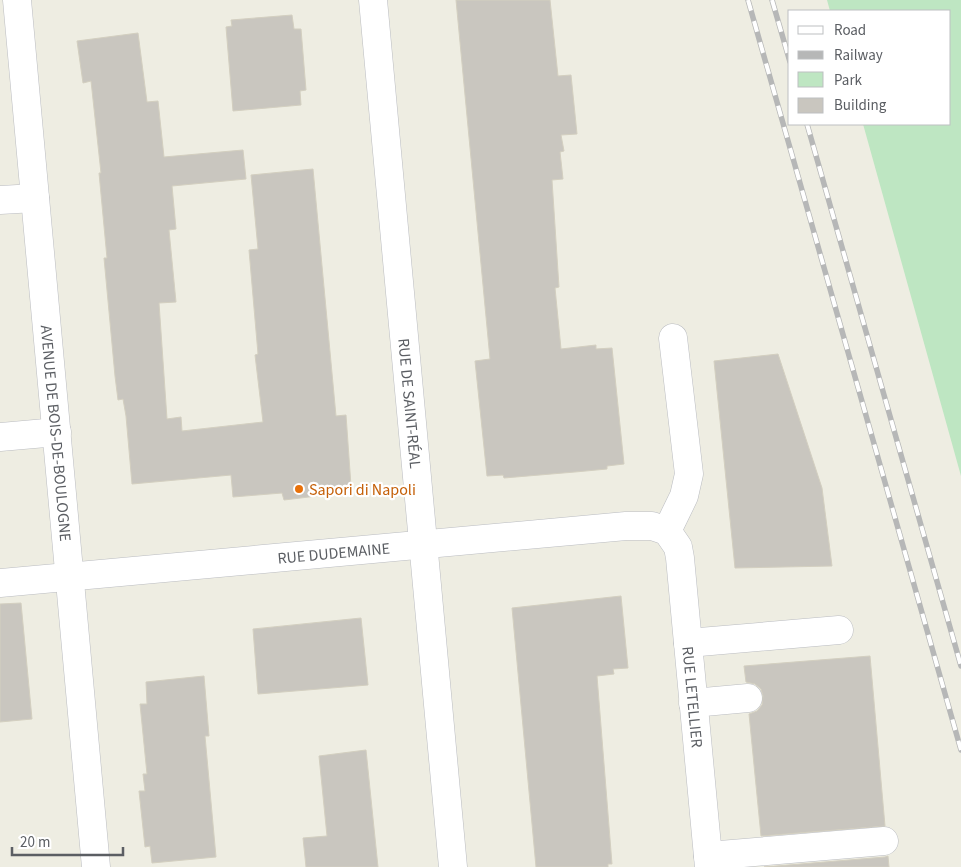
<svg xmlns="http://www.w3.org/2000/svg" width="961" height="867" viewBox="0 0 961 867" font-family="'Source Sans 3',sans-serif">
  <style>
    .green { fill: #bee6c2 }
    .building { fill: #c9c6bf; stroke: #d3cfc0 }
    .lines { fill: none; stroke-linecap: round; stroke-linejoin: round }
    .minor-casing { stroke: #babcc1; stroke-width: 29 }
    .minor { stroke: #fff; stroke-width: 28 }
    .rail-casing { stroke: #b6b7b7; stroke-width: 5.5 }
    .rail { stroke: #fff; stroke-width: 4; stroke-dasharray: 11; stroke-linecap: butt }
    .food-dot { fill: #e8710a; stroke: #fff; stroke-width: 2 }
    .labels { text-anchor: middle; stroke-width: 4.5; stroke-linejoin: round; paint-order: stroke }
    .street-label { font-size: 16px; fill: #5b5e63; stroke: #fff }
    .food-label { font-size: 16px; fill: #c56008; stroke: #fff; text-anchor: start }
  </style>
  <rect width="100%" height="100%" fill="#eeede2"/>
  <polygon class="green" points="827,0 961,0 961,476 863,124 950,124 950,11 830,11"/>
  <g class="building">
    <polygon points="456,0 550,0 558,76 571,75 577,134 561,135 564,151 560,152 563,179 552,180 559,287 555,288 561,349 596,345 596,349 612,348 624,464 607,466 607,469 575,472 504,478 503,475 487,476 475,361 490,359"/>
    <polygon points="292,15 294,29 301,29 306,90 300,91 301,105 233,111 226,27 232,26 231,20"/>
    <polygon points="138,33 147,102 158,101 164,157 243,150 246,179 172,186 176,229 169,230 176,302 159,303 167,419 181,417 182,431 263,422 255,355 258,354 249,250 258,249 251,175 313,169 336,416 346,415 351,486 317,489 317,496 284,500 282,493 233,497 231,475 132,484 126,416 123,399 118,400 115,376 104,258 107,258 99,173 101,173 91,81 83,83 77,41"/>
    <polygon points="778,354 822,488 832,566 735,568 714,361"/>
    <polygon points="621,596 628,668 613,669 614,674 597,676 612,864 608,864 608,867 536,867 512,608"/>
    <polygon points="21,603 32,719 0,722 0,604"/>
    <polygon points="361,618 368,685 258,694 253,629"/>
    <polygon points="870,656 885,826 761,836 749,714 757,711 762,705 763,696 761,689 755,684 746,682 744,666"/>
    <polygon points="204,676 209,736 205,736 216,857 152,863 150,846 145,847 139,791 145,791 143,774 147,774 140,704 147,704 146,682"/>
    <polygon points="366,750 378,867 306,867 303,838 327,836 319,756"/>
    <polygon points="888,856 889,867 764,867 885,857"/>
  </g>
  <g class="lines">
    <g class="minor-casing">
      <g id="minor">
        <path id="s1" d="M17,0L96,867"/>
        <path id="s2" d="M373,0L453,867"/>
        <polyline points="0,200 35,198"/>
        <polyline points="0,437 57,432"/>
        <path id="s3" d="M667,531L678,547L680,558L709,867"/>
        <polyline points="667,531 684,496 689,474 673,338"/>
        <path id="s4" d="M0,583L626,526H652L667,531"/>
        <polyline points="688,643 839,630"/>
        <polyline points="693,703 748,698"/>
        <polyline points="708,856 884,841"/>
      </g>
    </g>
    <use href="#minor" class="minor"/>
    <g class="rail-casing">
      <g id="rail">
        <polyline points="748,0 961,750"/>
        <polyline points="772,0 790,62"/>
        <polyline points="807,124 961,666"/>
      </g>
    </g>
    <use href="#rail" class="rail"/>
  </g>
  <circle class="food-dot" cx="299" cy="489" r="5"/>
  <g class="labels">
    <g class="street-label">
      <text dy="6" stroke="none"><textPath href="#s2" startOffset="405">RUE DE SAINT-RÉAL</textPath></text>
      <text dy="6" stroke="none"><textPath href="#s1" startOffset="435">AVENUE DE BOIS-DE-BOULOGNE</textPath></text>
      <text dy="6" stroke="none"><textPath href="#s4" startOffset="335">RUE DUDEMAINE</textPath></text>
      <text dy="6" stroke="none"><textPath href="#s3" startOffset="170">RUE LETELLIER</textPath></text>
    </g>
    <g class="food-label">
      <text x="309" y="495">Sapori di Napoli</text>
    </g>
  </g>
  <rect x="788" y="10" width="162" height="115" fill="#ffffff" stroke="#bdbfc1"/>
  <rect x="798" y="26" width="25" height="8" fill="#ffffff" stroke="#bdbfc1"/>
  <text x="834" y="35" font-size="15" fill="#5b5e63">Road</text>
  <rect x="798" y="51" width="25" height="8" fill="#b6b7b7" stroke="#bdbfc1"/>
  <text x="834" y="60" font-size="15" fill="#5b5e63">Railway</text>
  <rect x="798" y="72" width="25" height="15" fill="#bee6c2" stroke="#bdbfc1"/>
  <text x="834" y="85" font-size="15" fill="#5b5e63">Park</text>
  <rect x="798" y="98" width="25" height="15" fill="#c9c6bf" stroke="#bdbfc1"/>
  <text x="834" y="110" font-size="15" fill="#5b5e63">Building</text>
  <path d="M12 847v8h111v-8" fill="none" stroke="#5b5e63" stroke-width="2.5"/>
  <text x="20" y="847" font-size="15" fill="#5b5e63" stroke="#ffffff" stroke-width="4" paint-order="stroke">20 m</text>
</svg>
